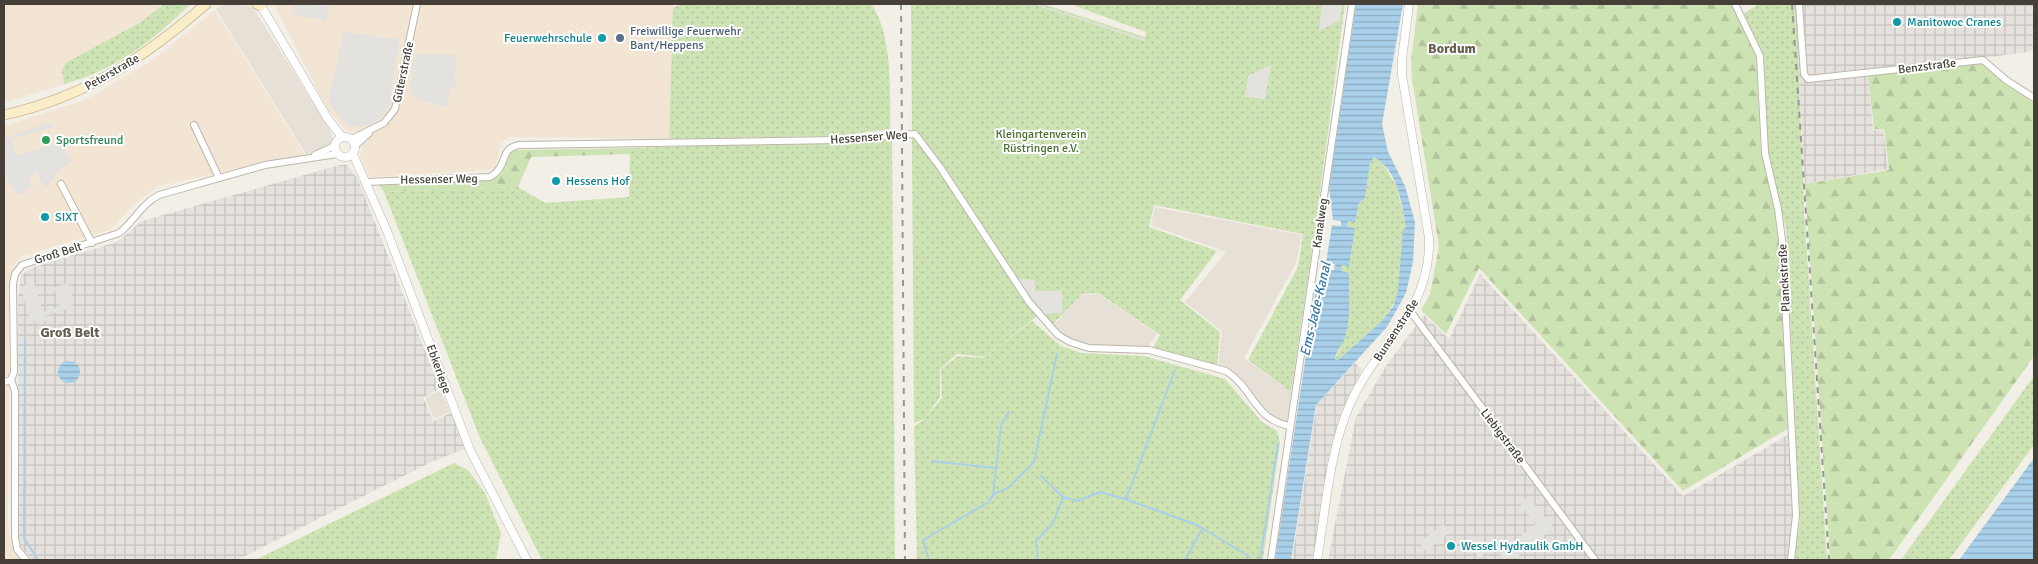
<svg xmlns="http://www.w3.org/2000/svg" width="2038" height="564" viewBox="0 0 2038 564" font-family="Signika,sans-serif">
  <style>
    .residential { fill: #e6e0d6 }
    .commercial { fill: #f2e5d4 }
    .industrial { fill: url(#industrial-grid) }
    .green { fill: url(#green-dots) }
    .forest { fill: url(#forest-firs) }
    .parking { fill: #e4e2df }
    .water { fill: url(#water-rules); fill-rule: evenodd }
    .lines { fill: none; stroke-linecap: round; stroke-linejoin: round }
    .stream { stroke: #a9d0ea; stroke-width: 2 }
    .minor-casing { stroke: #bdb6ab; stroke-width: 8 }
    .tertiary-casing { stroke: #bdb6ab; stroke-width: 9 }
    .secondary-casing { stroke: #cec09b; stroke-width: 11 }
    .minor { stroke: #fff; stroke-width: 6 }
    .tertiary { stroke: #fff; stroke-width: 8 }
    .secondary { stroke: #faedca; stroke-width: 9 }
    .rail { stroke: #969696; stroke-width: 2; stroke-dasharray: 6 6; stroke-linecap: butt }
    .culture-dot { fill: #0f9aa8; stroke: #fff; stroke-width: 2 }
    .service-dot { fill: #5c6f8a; stroke: #fff; stroke-width: 2 }
    .leisure-dot { fill: #2e9e5b; stroke: #fff; stroke-width: 2 }
    .labels { text-anchor: middle; stroke-width: 4; stroke-linejoin: round; paint-order: stroke }
    .culture-label { font-size: 12px; fill: #0d838f; stroke: #fff; text-anchor: start }
    .service-label { font-size: 12px; fill: #4e5e75; stroke: #fff; text-anchor: start }
    .street-label { font-size: 12px; fill: #453f37; stroke: #fff }
    .park-label { font-size: 12px; fill: #49712f; stroke: #fff }
    .leisure-label { font-size: 12px; fill: #27864d; stroke: #fff; text-anchor: start }
    .neighbourhood-label { font-size: 14px; font-weight: bold; fill: #665d4f; stroke: #fff }
    .water-label { font-size: 14px; font-style: italic; fill: #397ba7; stroke: #fff }
  </style>
  <defs>
    <pattern id="industrial-grid" width="8" height="8" patternUnits="userSpaceOnUse" patternTransform="scale(1.25)"><rect width="8" height="8" fill="#e5e1dc"/><path d="M0 4h8M4 0v8" fill="none" stroke="#c6c2bd"/></pattern>
    <pattern id="green-dots" width="8" height="8" patternUnits="userSpaceOnUse" patternTransform="scale(1.25)"><rect width="8" height="8" fill="#cee3b4"/><path d="M2 2h.1M6 6h.1" fill="none" stroke="#b2c49b" stroke-width="1.8" stroke-linecap="round"/></pattern>
    <pattern id="forest-firs" width="22" height="20" patternUnits="userSpaceOnUse" patternTransform="scale(1.25)"><rect width="22" height="20" fill="#cee3b4"/><path d="M5 1l3.5 6h-7zM16 11l3.5 6h-7z" fill="#b2c49b"/></pattern>
    <pattern id="water-rules" width="6" height="5" patternUnits="userSpaceOnUse" patternTransform="scale(1.25)"><rect width="6" height="5" fill="#a9d0ea"/><path d="M0 2.5h6" fill="none" stroke="#8baabe"/></pattern>
  </defs>
  <rect width="100%" height="100%" fill="#f2efe7"/>
  <g class="residential">
    <polygon points="225,4 252,6 330,130 333,141 327,149 306,154 216,9"/>
    <polygon points="1155,207 1302,235 1296,263 1244,358 1291,392 1287,424 1267,417 1238,377 1218,366 1222,331 1185,302 1226,252 1151,225"/>
    <polygon points="1098,294 1157,334 1146,349 1088,345 1068,337 1053,326 1081,295"/>
    <polygon points="441,391 450,412 434,419 425,397"/>
  </g>
  <g class="commercial">
    <polygon points="4,4 164,4 141,22 65,63 62,71 64,84 4,103"/>
    <polygon points="274,4 673,4 669,139 510,137 501,143 496,166 491,170 370,177 360,157 363,145 368,141 365,132 351,132 343,128 326,107"/>
    <polygon points="215,10 305,155 158,186 136,203 110,230 22,256 17,261 13,268 10,282 8,523 12,547 22,560 4,560 4,126 87,99 151,61"/>
  </g>
  <g class="industrial">
    <polygon points="1794,4 2034,4 2034,51 1868,74 1873,130 1883,129 1888,169 1805,184"/>
    <polygon points="340,165 347,165 358,179 440,389 423,397 433,421 451,413 467,448 429,463 237,560 33,560 21,548 18,530 18,297 21,276 31,268 117,242 142,221"/>
    <polygon points="1480,274 1683,496 1791,433 1796,519 1787,560 1328,560 1356,417 1386,366 1424,315 1449,339"/>
    <polygon points="1355,363 1362,370 1342,411 1333,447 1314,560 1292,560 1317,404"/>
  </g>
  <g class="green">
    <path d="M164,4H190C156,39 112,72 64,84L62,71L65,63L141,22Z"/>
    <path d="M684,4H871C893,34 890,93 890,129L838,136L669,139L673,7Z"/>
    <polygon points="911,4 1043,4 1145,37 1146,32 1070,4 1345,4 1314,236 1291,392 1248,360 1298,267 1303,234 1154,205 1149,227 1217,251 1180,300 1220,332 1217,367 1152,349 1160,335 1098,293 1082,294 1053,324 1041,313 985,357 957,354 940,369 940,397 926,417 942,398 941,369 958,356 984,358 1032,321 1061,346 1081,353 1144,356 1225,379 1262,422 1277,431 1280,442 1263,560 917,560 914,426 926,419 914,423"/>
    <polygon points="1759,4 1796,4 1804,209 1827,560 1793,560 1800,521 1786,229 1768,153 1762,56 1744,13"/>
    <polygon points="892,140 895,560 542,560 480,438 384,192 518,187 545,203 629,197 630,148"/>
    <polygon points="1374,156 1382,162 1397,187 1406,227 1397,299 1382,321 1338,360 1335,359 1344,339 1349,273 1341,271 1342,265 1349,266 1354,228 1347,227 1348,221 1355,222 1359,203 1365,198 1370,163"/>
    <polygon points="2034,376 2034,445 1949,560 1901,560"/>
    <polygon points="454,463 468,470 485,493 501,533 496,560 255,560"/>
  </g>
  <g class="forest">
    <polygon points="1418,4 1734,4 1740,14 1756,57 1761,153 1780,230 1789,428 1683,491 1479,268 1446,334 1421,310 1430,294 1439,246 1412,79 1411,61"/>
    <polygon points="1982,61 2034,100 2034,356 1889,560 1830,560 1805,184 1889,170 1884,129 1874,129 1868,76"/>
    <polygon points="630,148 630,154 531,157 518,187 384,192 378,184 492,180 502,173 509,153 514,150"/>
  </g>
  <g class="parking">
    <polygon points="294,4 329,6 326,21 292,14"/>
    <polygon points="1036,4 1145,39 1145,41 1036,5"/>
    <polygon points="1322,4 1342,4 1340,20 1319,31"/>
    <polygon points="344,31 390,39 400,37 389,103 385,114 375,122 361,127 349,127 342,122 328,100"/>
    <polygon points="413,55 456,55 455,87 449,87 448,107 415,99 410,89"/>
    <polygon points="1271,65 1265,99 1245,97 1248,76"/>
    <polygon points="51,122 53,127 12,139 16,155 61,142 72,161 58,171 46,188 36,172 28,177 33,187 18,195 4,174 4,138"/>
    <polygon points="1018,279 1035,280 1035,291 1062,291 1063,313 1044,314"/>
    <polygon points="34,282 43,312 60,307 54,288 68,283 74,301 71,302 73,307 45,316 46,321 35,323 34,319 30,320 23,297 24,285"/>
    <polygon points="1528,496 1554,528 1513,560 1505,560 1499,553 1536,524 1519,503"/>
    <polygon points="1443,524 1450,532 1426,551 1419,543"/>
    <polygon points="1475,536 1488,551 1479,558 1467,542"/>
  </g>
  <g class="water">
    <path d="M1356,4H1403L1382,124L1388,152L1405,186L1415,222L1413,262L1406,293L1387,327L1316,405L1291,560H1275L1315,295L1327,270H1334L1335,264L1326,263L1332,225L1341,226V221L1333,220L1329,187ZM1374,157C1398,170 1401,202 1406,227L1403,230L1398,290L1394,305L1382,321L1338,360L1335,359C1336,350 1343,345 1345,337C1351,315 1349,295 1349,273L1341,271L1342,265L1349,266L1355,228L1347,227L1348,221L1355,222L1359,203L1365,198L1370,163Z"/>
    <circle cx="69" cy="372" r="11"/>
    <polygon points="2034,458 2034,560 1959,560"/>
  </g>
  <g class="lines">
    <g class="stream">
      <polyline points="25,339 24,538 38,560"/>
      <polyline points="932,461 995,468"/>
      <polyline points="1041,476 1063,497 1077,501 1100,492 1125,499 1197,525 1250,557"/>
      <polyline points="994,494 1008,488 1034,462 1057,354"/>
      <polyline points="1126,499 1175,370"/>
      <polyline points="929,560 923,540 989,502 993,495 1001,425 1009,412"/>
      <polyline points="1038,560 1036,541 1053,523 1063,497"/>
      <polyline points="1185,560 1202,529"/>
      <polyline points="1260,560 1278,444"/>
    </g>
    <g class="minor-casing">
      <g id="minor">
        <polyline points="1735,4 1760,56 1765,153 1778,209 1782,240 1796,515 1791,560"/>
        <polyline points="1799,4 1804,74 1808,79 1983,60 2006,80 2034,98"/>
        <polyline points="194,125 219,178"/>
        <polyline points="352,139 384,123 395,109 417,4"/>
        <polyline points="355,146 369,133"/>
        <polyline points="315,155 334,146"/>
        <path d="M366,182L490,177C510,165 498,149 519,145L839,140L915,134L940,167L1029,302L1058,335L1070,342L1089,348L1149,350L1226,371C1254,389 1253,418 1289,426"/>
        <polyline points="61,184 92,243"/>
        <polyline points="1411,312 1595,560"/>
        <path d="M11,380L14,372L13,284L15,274L22,265L119,233C134,222 141,204 159,195L265,165L337,154"/>
        <polyline points="11,380 15,391 15,537 17,549 26,560"/>
        <polyline points="4,382 11,380"/>
        <polyline points="1271,560 1352,4"/>
      </g>
    </g>
    <g class="tertiary-casing">
      <g id="tertiary">
        <polyline points="260,4 328,119 342,137"/>
        <circle cx="345" cy="147" r="10"/>
        <polyline points="353,154 387,231 470,450 527,560"/>
        <path d="M1317,560C1326,509 1329,452 1350,404C1377,342 1431,314 1429,238L1402,75V59L1409,4"/>
      </g>
    </g>
    <g class="secondary-casing">
      <g id="secondary">
        <polyline points="257,4 261,6"/>
        <path d="M4,115C85,97 144,58 206,4"/>
      </g>
    </g>
    <use href="#minor" class="minor"/>
    <use href="#tertiary" class="tertiary"/>
    <use href="#secondary" class="secondary"/>
    <g class="rail">
      <polyline points="901,4 905,560"/>
      <polyline points="1792,4 1829,560"/>
    </g>
  </g>
  <g class="culture-dot">
    <circle cx="1897" cy="22" r="5"/>
    <circle cx="602" cy="38" r="5"/>
    <circle cx="556" cy="181" r="5"/>
    <circle cx="45" cy="217" r="5"/>
    <circle cx="1451" cy="546" r="5"/>
  </g>
  <circle class="service-dot" cx="620" cy="38" r="5"/>
  <circle class="leisure-dot" cx="46" cy="140" r="5"/>
  <g class="labels">
    <g class="culture-label">
      <text x="1907" y="26">Manitowoc Cranes</text>
      <text x="592" y="42" text-anchor="end">Feuerwehrschule</text>
      <text x="566" y="185">Hessens Hof</text>
      <text x="55" y="221">SIXT</text>
      <text x="1461" y="550">Wessel Hydraulik GmbH</text>
    </g>
    <g class="service-label">
      <text x="630" y="35">Freiwillige Feuerwehr<tspan x="630" dy="14">Bant/Heppens</tspan></text>
    </g>
    <g class="street-label">
      <text transform="translate(1927 66) rotate(-7)" y="4">Benzstraße</text>
      <text transform="translate(112 72) rotate(-30)" y="4">Peterstraße</text>
      <text transform="translate(403 72) rotate(-78)" y="4">Güterstraße</text>
      <text transform="translate(869 137) rotate(-4)" y="4">Hessenser Weg</text>
      <text transform="translate(439 179) rotate(-1)" y="4">Hessenser Weg</text>
      <text transform="translate(1320 223) rotate(-82)" y="4">Kanalweg</text>
      <text transform="translate(58 253) rotate(-17)" y="4">Groß Belt</text>
      <text transform="translate(1784 278) rotate(-93)" y="4">Planckstraße</text>
      <text transform="translate(1396 330) rotate(-57)" y="4">Bunsenstraße</text>
      <text transform="translate(439 369) rotate(70)" y="4">Ebkeriege</text>
      <text transform="translate(1503 436) rotate(53)" y="4">Liebigstraße</text>
    </g>
    <g class="park-label">
      <text x="1041" y="138">Kleingartenverein<tspan x="1041" dy="14">Rüstringen e.V.</tspan></text>
    </g>
    <g class="leisure-label">
      <text x="56" y="144">Sportsfreund</text>
    </g>
    <g class="neighbourhood-label">
      <text x="1452" y="53">Bordum</text>
      <text x="70" y="337">Groß Belt</text>
    </g>
    <g class="water-label">
      <text transform="translate(1315 309) rotate(-77)" y="5">Ems-Jade-Kanal</text>
    </g>
  </g>
  <rect width="2038" height="564" fill="none" stroke="#453f37" stroke-width="10"/>
</svg>
